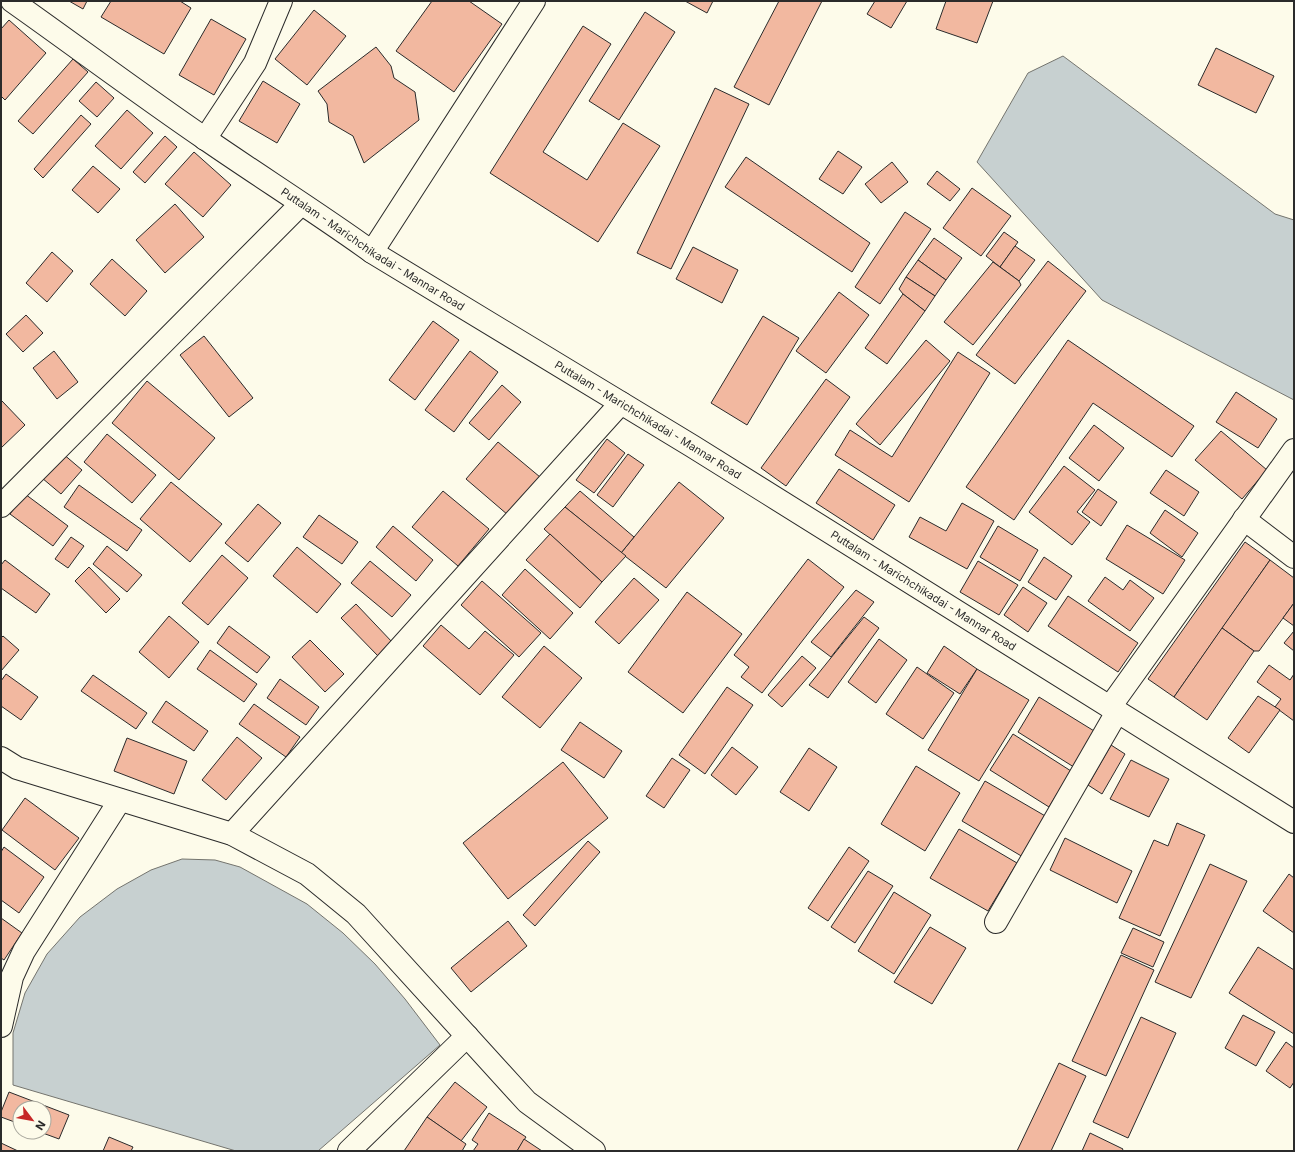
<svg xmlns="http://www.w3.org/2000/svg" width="1295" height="1152" viewBox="0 0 1295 1152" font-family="Inter,sans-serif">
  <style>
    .water { fill: #c7d0d0; stroke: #74746e }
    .building { fill: #f2b8a0; stroke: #2b2b2b }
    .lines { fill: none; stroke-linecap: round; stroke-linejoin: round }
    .minor-casing { stroke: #2b2b2b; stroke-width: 24 }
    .major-casing { stroke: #2b2b2b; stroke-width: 24 }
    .minor { stroke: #fdfbea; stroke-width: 22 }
    .major { stroke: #fdfbea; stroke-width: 22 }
    .labels { text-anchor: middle; stroke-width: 3; stroke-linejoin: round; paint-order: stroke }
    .street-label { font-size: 11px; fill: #2b2b2b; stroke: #fdfbea }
  </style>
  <rect width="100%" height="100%" fill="#fdfbea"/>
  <g class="water">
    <polygon points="1063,56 1275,214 1294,220 1294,400 1102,300 977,162 1028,73"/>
    <polygon points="182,859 215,860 240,867 307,904 343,933 375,964 405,999 440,1045 318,1151 236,1151 13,1085 13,1033 25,993 47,954 80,917 117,889 151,870"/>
  </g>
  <g class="building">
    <polygon points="69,1 87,1 83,9"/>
    <polygon points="111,1 180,1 191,8 164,54 101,17"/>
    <polygon points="432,1 469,1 502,24 454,92 396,51"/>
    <polygon points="685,1 713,1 707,13"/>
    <polygon points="779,1 822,1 769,105 734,87"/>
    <polygon points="875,1 907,1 891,28 867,14"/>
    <polygon points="946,1 993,1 977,43 936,29"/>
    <polygon points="314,10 346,36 307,85 275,59"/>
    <polygon points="645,12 675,32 619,120 589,101"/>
    <polygon points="211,19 246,39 214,95 179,75"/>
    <polygon points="9,20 46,53 5,100 1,96 1,29"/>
    <polygon points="583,26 611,44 543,152 587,180 623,123 660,146 598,242 490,173"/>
    <polygon points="376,47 391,66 394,78 415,92 419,120 364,163 353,136 329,122 327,104 318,91"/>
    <polygon points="1216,48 1274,76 1256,113 1198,85"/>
    <polygon points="73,59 88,72 33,134 18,121"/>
    <polygon points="263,81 300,104 277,143 239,121"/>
    <polygon points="96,82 114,98 97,117 79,101"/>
    <polygon points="715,88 749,104 671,269 637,253"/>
    <polygon points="127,110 153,133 121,169 95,146"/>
    <polygon points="81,115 91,124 43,178 34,169"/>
    <polygon points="165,136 177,147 145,183 133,172"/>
    <polygon points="838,151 862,167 843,194 819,179"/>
    <polygon points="194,152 231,185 203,217 165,184"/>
    <polygon points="746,157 870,243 852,272 725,187"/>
    <polygon points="892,162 908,182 881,203 865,184"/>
    <polygon points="93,166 120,189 98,213 72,190"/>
    <polygon points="937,171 960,189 950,201 927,184"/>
    <polygon points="972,188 1011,216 981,256 943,228"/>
    <polygon points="175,204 204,237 165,273 136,240"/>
    <polygon points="905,212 931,229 880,304 855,287"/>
    <polygon points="1004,232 1018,242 1000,267 986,256"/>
    <polygon points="934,238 962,258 946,280 918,260"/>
    <polygon points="1015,246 1035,260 1019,281 1000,267"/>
    <polygon points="693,247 738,270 722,303 676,279"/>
    <polygon points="52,252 73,271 47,302 26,283"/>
    <polygon points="112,259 147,291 125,316 90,284"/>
    <polygon points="918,260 946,280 935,296 906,277"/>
    <polygon points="1048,261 1086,291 1015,384 976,355"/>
    <polygon points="993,262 1019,281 1021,285 973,345 944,322"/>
    <polygon points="906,277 935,296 925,311 903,294 899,289"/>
    <polygon points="839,292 869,315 826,373 796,351"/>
    <polygon points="903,294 925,311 887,364 865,348"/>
    <polygon points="26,315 43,333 23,352 6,334"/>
    <polygon points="763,316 799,338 747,425 711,403"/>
    <polygon points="433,321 459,340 415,400 389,380"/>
    <polygon points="204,336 253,398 229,417 180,355"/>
    <polygon points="926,340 950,361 880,445 856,424"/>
    <polygon points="1068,340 1194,426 1172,457 1093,403 1014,520 966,487"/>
    <polygon points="54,351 78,382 57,399 33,368"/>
    <polygon points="470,351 498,372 454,432 425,410"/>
    <polygon points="958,352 990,373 909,502 835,455 850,430 892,457"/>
    <polygon points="826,379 850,397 786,486 761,468"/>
    <polygon points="147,381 215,438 179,480 112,423"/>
    <polygon points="502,385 521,402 489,440 469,423"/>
    <polygon points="1236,392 1277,419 1258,448 1216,422"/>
    <polygon points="2,401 25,425 1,448 1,402"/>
    <polygon points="1094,425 1124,448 1099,481 1069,458"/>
    <polygon points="1221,431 1267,470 1242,499 1195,460"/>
    <polygon points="107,434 156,475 132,503 84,462"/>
    <polygon points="607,439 625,453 594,493 576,480"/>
    <polygon points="498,442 540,477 508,515 466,479"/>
    <polygon points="62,453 82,470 61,494 42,478"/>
    <polygon points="628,454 644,465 613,507 597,495"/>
    <polygon points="1064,466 1095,490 1077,512 1090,522 1072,545 1029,512"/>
    <polygon points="839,469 895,505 873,540 816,503"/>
    <polygon points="1166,470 1199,492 1184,516 1150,493"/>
    <polygon points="171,482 222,524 190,562 140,519"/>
    <polygon points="679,482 724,518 666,588 621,553"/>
    <polygon points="79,485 142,530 127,551 64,507"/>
    <polygon points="1098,489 1117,502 1101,526 1082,512"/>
    <polygon points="443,491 489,529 458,566 412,527"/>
    <polygon points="580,491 634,537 621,553 565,507"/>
    <polygon points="25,494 68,526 53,546 10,514"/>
    <polygon points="962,503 994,521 967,569 909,537 920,517 946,531"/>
    <polygon points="258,504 281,523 248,562 225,543"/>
    <polygon points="565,507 626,556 602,582 544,529"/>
    <polygon points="1165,510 1198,533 1182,557 1150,533"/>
    <polygon points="319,515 358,542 342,564 303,537"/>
    <polygon points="1127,525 1185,560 1163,594 1106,559"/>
    <polygon points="393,526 433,560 416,581 376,547"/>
    <polygon points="998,526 1038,550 1020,581 980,557"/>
    <polygon points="550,534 602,582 580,608 526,560"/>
    <polygon points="71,537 84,546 68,568 55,559"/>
    <polygon points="1245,542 1270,560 1174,697 1148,679"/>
    <polygon points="107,546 142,575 127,592 93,564"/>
    <polygon points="297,547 341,584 317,613 273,576"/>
    <polygon points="222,555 248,578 208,625 182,603"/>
    <polygon points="1044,557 1072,576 1056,600 1028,582"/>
    <polygon points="808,559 844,587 762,693 741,677 749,667 734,655"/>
    <polygon points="5,560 50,594 36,613 1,588 1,565"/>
    <polygon points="1270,560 1294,578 1294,603 1259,651 1254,651 1222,628"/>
    <polygon points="370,561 411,595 392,617 351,583"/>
    <polygon points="978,561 1018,585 999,615 960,592"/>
    <polygon points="89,567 120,599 106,613 75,581"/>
    <polygon points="525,569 573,613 550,639 502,595"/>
    <polygon points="1105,577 1123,590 1130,580 1154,598 1130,631 1088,601"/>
    <polygon points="634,578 659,600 619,644 595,622"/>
    <polygon points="482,581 541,633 519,657 461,605"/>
    <polygon points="1023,587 1047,603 1028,632 1004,615"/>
    <polygon points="856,590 874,602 831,657 811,642"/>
    <polygon points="687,592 742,634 683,713 628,672"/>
    <polygon points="1068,596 1138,643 1118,672 1048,626"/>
    <polygon points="1294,603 1294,626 1283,618"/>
    <polygon points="356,604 393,643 379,657 341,618"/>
    <polygon points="169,616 199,642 169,678 139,652"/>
    <polygon points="864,617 879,628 828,698 809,685"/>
    <polygon points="441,625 469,649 485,631 514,655 480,695 423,646"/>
    <polygon points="229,626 270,657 257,673 217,643"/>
    <polygon points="1222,628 1254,651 1207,720 1174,697"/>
    <polygon points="1294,631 1294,651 1284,643"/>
    <polygon points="3,636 19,650 1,671 1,638"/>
    <polygon points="879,639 907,660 876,703 848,682"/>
    <polygon points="310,640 344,674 325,692 292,657"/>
    <polygon points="544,646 582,678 540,728 502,697"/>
    <polygon points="944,646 977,669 960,694 927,673"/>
    <polygon points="210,650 257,684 244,702 197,669"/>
    <polygon points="802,656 816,668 782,707 768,695"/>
    <polygon points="1269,665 1290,680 1294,674 1294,721 1275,707 1281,699 1257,682"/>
    <polygon points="917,667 954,693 923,739 886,714"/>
    <polygon points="977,669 1029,700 979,781 928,750"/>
    <polygon points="6,674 38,697 21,720 1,706 1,681"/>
    <polygon points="93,675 147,713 136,729 81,691"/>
    <polygon points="280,679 319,707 306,725 267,698"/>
    <polygon points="727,687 753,705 705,774 679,755"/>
    <polygon points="1258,696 1280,710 1249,753 1228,738"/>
    <polygon points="1039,697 1099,734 1077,769 1018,732"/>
    <polygon points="166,701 208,731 194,751 152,722"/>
    <polygon points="254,704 300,737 286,757 239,724"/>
    <polygon points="580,722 622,751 604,778 561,750"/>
    <polygon points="1013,734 1071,771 1049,807 990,770"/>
    <polygon points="237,737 262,758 226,800 202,780"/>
    <polygon points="127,738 187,761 174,794 114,771"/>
    <polygon points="1111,745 1125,754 1102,794 1088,785"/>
    <polygon points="732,747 758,767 736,795 711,775"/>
    <polygon points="809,748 837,767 809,811 780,792"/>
    <polygon points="672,758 690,770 664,808 646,796"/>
    <polygon points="1131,760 1169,779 1149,817 1110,799"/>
    <polygon points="563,762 608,818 508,899 463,843"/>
    <polygon points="916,766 960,793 925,851 881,824"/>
    <polygon points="985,781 1047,817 1023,857 962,821"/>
    <polygon points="25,798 79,838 55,870 2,830"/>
    <polygon points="1177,823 1205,835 1160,936 1119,918 1154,840 1168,846"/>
    <polygon points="959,829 1017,863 988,911 930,878"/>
    <polygon points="1065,838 1132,871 1117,903 1050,870"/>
    <polygon points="588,841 600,852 535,926 523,915"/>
    <polygon points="4,847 44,877 19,913 1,900 1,852"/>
    <polygon points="849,847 869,861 828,921 808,908"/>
    <polygon points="1210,864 1247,881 1191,998 1155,982"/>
    <polygon points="868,871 893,886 855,943 831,927"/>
    <polygon points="1289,874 1294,878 1294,933 1263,911"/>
    <polygon points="894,892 931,915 894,974 858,951"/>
    <polygon points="1,918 22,933 4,960 1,958"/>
    <polygon points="508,921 527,946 471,992 451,968"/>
    <polygon points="930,927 966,948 932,1004 894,982"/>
    <polygon points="1133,928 1164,942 1153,967 1121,953"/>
    <polygon points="1258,947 1294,970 1294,1034 1229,993"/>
    <polygon points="1121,955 1154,970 1106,1076 1072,1061"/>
    <polygon points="1243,1015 1275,1032 1256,1066 1225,1048"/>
    <polygon points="1141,1017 1176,1033 1128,1138 1093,1122"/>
    <polygon points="1286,1042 1294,1048 1294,1082 1290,1088 1266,1071"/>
    <polygon points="1059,1063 1086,1076 1051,1151 1017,1151"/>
    <polygon points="455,1082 487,1107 461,1141 427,1117"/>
    <polygon points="9,1092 69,1115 59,1139 40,1132 44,1132 44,1108 20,1108 20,1124 1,1117 1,1112"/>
    <polygon points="489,1113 526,1137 517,1151 473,1151 478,1144 472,1140"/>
    <polygon points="427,1117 466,1144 462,1151 404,1151"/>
    <polygon points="1090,1133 1123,1149 1122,1151 1082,1151"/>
    <polygon points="109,1137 133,1147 131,1151 103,1151"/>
    <polygon points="524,1139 542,1151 517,1151"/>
    <polygon points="1,1143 18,1151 1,1151"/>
  </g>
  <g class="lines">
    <g class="minor-casing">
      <g id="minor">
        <polyline points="205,139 255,63 281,1"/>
        <polyline points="372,252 534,1"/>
        <polyline points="1,506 301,204"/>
        <polyline points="1244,519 1294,557"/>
        <polyline points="1110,707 1294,450"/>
        <polyline points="1,758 17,768 232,834 307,874 356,914 527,1102 594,1151"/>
        <polyline points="232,834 621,403"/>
        <polyline points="996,922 1117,712"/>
        <polyline points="1,1026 12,977 24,951 120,800"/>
        <polyline points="349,1151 467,1036"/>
      </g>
    </g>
    <g class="major-casing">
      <g id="major">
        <path id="s1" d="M12,1C77,47 141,95 207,140C262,178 318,213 372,252L692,446L1294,822"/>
      </g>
    </g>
    <use href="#minor" class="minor"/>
    <use href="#major" class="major"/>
  </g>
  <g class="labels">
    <g class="street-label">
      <text dy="4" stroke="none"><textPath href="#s1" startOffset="438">Puttalam - Marichchikadai - Mannar Road</textPath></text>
      <text dy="4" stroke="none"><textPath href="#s1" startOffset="762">Puttalam - Marichchikadai - Mannar Road</textPath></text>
      <text dy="4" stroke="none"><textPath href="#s1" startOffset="1086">Puttalam - Marichchikadai - Mannar Road</textPath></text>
    </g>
  </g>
  <rect width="1295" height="1152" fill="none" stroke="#2b2b2b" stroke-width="4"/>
  <g transform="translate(32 1120) rotate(122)"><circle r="19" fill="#fdfbea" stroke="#a9a89e"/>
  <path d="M0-3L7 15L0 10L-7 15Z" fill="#c62828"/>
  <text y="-6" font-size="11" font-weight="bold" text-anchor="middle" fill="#2b2b2b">N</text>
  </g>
</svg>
